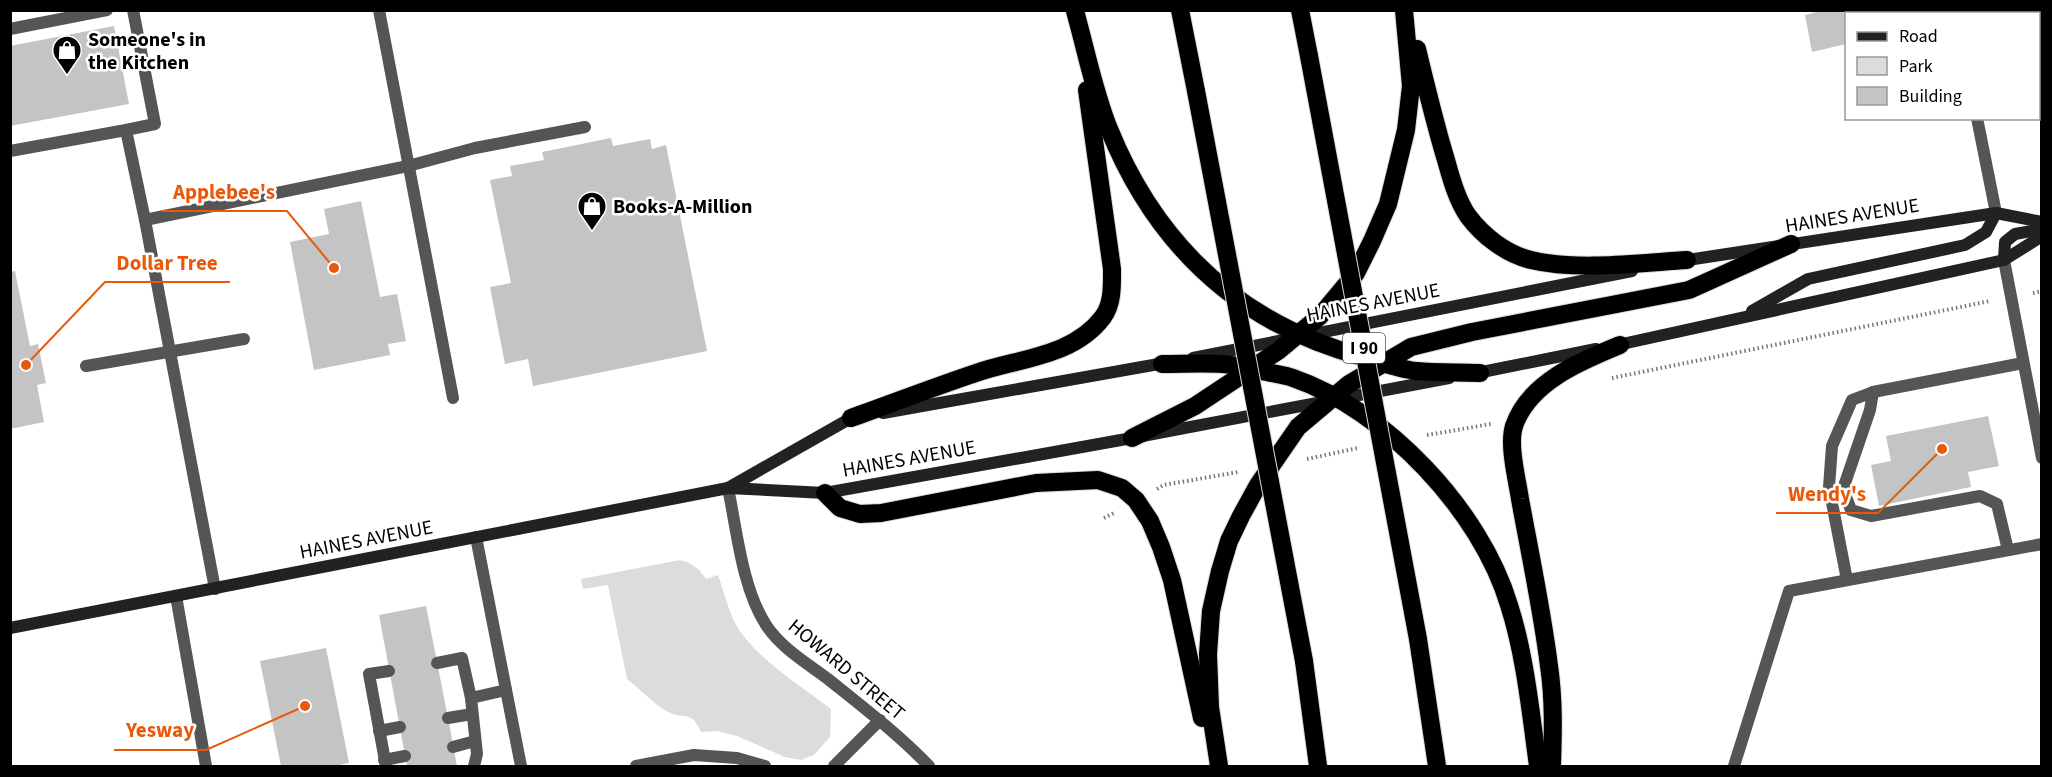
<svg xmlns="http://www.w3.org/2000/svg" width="2052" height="777" viewBox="0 0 2052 777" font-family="'Source Sans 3',sans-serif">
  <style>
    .green { fill: #dcdcdc }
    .building { fill: #c4c4c4 }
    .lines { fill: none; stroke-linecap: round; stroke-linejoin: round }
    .highway-casing { stroke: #dbdbdb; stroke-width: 20 }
    .path { stroke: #777; stroke-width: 4; stroke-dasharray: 1.5 3; stroke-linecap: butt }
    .lane { stroke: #555; stroke-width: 12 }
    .street { stroke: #555; stroke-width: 12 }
    .secondary { stroke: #222; stroke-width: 12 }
    .highway { stroke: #000; stroke-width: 18 }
    .highway-bridge-casing { stroke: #dbdbdb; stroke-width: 20; stroke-linecap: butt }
    .highway-bridge { stroke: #000; stroke-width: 18 }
    .labels { text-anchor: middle; stroke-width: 5; stroke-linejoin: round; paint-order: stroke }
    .shield { fill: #fff; stroke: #4c4c4c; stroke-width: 1.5 }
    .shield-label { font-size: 18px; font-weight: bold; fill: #000 }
    .poi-label { font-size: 20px; font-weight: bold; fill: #000; stroke: #fff; text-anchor: start }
    .street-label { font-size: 20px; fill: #000; stroke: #fff }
    .leader { fill: none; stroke: #e8590c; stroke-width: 2 }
    .callout-dot { fill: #e8590c; stroke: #fff; stroke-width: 2 }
    .callout-label { font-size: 21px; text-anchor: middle; font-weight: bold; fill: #e8590c; stroke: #fff; stroke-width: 5; stroke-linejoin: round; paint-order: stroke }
  </style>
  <rect width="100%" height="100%" fill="#fff"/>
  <path class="green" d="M680,560C692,563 699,568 706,579L718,575C723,589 727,605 733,619C750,655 800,685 831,709L830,737L814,755L801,760L785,757L737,736L717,731L701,732C692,710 685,720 668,712C654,704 640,689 627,679L608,585L583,589L581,579Z"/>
  <g class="building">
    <polygon points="1825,10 1871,10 1871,14 1846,14 1846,44 1812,52 1805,15"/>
    <polygon points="114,26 129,104 10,126 10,46"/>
    <polygon points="611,138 613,146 650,139 652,149 666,145 707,351 533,386 528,359 505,364 490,287 511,283 490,180 512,176 510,166 544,160 542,152"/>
    <polygon points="361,201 380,297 397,294 406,341 388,344 390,355 314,370 290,242 329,234 324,209"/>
    <polygon points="15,271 30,346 38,344 46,383 37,385 44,422 10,429 10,272"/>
    <polygon points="1988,416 1999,466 1968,472 1971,487 1879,506 1871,465 1891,461 1886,436"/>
    <polygon points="426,606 448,718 457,766 407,766 379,615"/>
    <polygon points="326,648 349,763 334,766 281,766 260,661"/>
  </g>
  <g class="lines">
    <g class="highway-casing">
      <g id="highway">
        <polyline points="1180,10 1196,91"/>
        <polyline points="1300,10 1309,56"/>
        <path d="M1075,11C1086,50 1094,92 1109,129C1157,247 1240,324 1363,357C1380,362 1398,369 1416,371C1437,373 1458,372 1480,373"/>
        <path d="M1417,49C1426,86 1435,124 1446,160C1451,178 1457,200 1468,216C1483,236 1506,254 1531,260C1577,271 1639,263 1687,260"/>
        <path d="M1162,364C1182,364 1202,363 1222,364C1237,365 1252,369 1267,372C1275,374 1285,375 1293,378C1386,410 1481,511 1509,605C1525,654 1531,715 1538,766"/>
        <path d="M851,418C893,403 934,387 976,373C1019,358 1073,357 1103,317C1113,304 1112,284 1112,269L1087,90"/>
        <polyline points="1132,438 1195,406 1278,351 1320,316 1356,273 1372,241 1388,204 1406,130 1411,86 1404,10"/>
        <polyline points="825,493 840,508 860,514 881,513 1036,483 1098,480 1122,488 1136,500 1150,521 1161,547 1172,580 1202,718"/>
        <polyline points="1418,639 1437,766"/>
        <polyline points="1304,661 1318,766"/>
        <polyline points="1219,766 1210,707 1208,654 1211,611 1220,571 1229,541 1241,516 1258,485 1298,427 1349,384 1411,347 1472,332 1689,290 1791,244"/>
        <path d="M1552,766C1553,733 1554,699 1549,666C1542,610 1530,554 1520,499C1517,479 1508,445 1514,426C1529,382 1581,361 1620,345"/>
      </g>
    </g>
    <g class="path">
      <polyline points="2033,293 2042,291"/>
      <polyline points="1612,378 1990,301"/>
      <polyline points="1427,435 1491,424"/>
      <polyline points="1307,459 1358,448"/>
      <polyline points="1157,489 1164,485 1238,472"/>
      <polyline points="1104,518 1114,513"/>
    </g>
    <g class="lane">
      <polyline points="133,10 155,124 126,130 145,220"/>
      <polyline points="379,10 453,398"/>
      <polyline points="10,29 107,10"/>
      <polyline points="10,151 126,130"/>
      <polyline points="2004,260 2042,458"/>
      <polyline points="86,366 244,339"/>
      <polyline points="1873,392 1870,410 1843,489 1851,510 1871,516 1980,496 1997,504 2008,550"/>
      <polyline points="476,537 521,766"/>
      <polyline points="1847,580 1829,487 1832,446 1852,400 1873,392 2023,363"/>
      <polyline points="215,589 145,220 408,166 475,148 585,127"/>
      <polyline points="176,596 206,766"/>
      <polyline points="437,663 462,658 471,698"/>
      <polyline points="448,718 472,714"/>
      <polyline points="379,731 400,727"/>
      <polyline points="453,747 475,741"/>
      <polyline points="384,760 405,756"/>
      <polyline points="386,766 369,674 389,671"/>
      <polyline points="474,766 477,754 471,698 506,690"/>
      <polyline points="636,766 694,755 737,758 765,766"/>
      <polyline points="834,766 880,720"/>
      <polyline points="1734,766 1789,591 2042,544"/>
    </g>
    <g class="street">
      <polyline points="1955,10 1956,14"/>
      <polyline points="1977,118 1996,213"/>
      <path d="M728,488C737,531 742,588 766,625C781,648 807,663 828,679C863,707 898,734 929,766"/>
    </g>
    <g class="secondary">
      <polyline points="2004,260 2005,242 2015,234 2042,229"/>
      <polyline points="1681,261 1996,213 2042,222"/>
      <polyline points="1752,311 1808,279 1965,245 1986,232 1996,213"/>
      <polyline points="1613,346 2004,260 2042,236"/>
      <polyline points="1193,358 1632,271"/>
      <polyline points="1472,374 1596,349"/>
      <polyline points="883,413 1170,362"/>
      <polyline points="728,488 851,418 857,418"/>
      <polyline points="10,628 728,488 825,493 1132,438 1449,378"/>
    </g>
    <use href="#highway" class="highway"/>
    <g class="highway-bridge-casing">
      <g id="highway-bridge">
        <polyline points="1309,56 1418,639"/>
        <polyline points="1196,91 1304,661"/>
      </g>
    </g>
    <use href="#highway-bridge" class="highway-bridge"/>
  </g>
  <defs>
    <g id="shop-pin" transform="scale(1.5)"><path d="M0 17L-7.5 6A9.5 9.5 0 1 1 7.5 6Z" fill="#000" stroke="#fff"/><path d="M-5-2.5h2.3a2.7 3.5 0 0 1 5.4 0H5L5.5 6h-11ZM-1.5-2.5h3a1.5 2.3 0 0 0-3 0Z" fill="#fff"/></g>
  </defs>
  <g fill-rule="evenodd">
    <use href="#shop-pin" x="67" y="50"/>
    <use href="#shop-pin" x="592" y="206"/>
  </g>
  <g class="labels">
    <rect class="shield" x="1343" y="333" width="42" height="30" rx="4.5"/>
    <g class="shield-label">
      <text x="1364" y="354">I 90</text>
    </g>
    <g class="poi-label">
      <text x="88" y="46">Someone's in<tspan x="88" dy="23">the Kitchen</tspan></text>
      <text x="613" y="213">Books-A-Million</text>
    </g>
    <g class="street-label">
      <text transform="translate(1852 215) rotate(-9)" y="7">HAINES AVENUE</text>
      <text transform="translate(1373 302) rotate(-11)" y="7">HAINES AVENUE</text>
      <text transform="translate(909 458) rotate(-10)" y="7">HAINES AVENUE</text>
      <text transform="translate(366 539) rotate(-11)" y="7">HAINES AVENUE</text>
      <text transform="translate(847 669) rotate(40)" y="7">HOWARD STREET</text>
    </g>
  </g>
  <path class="leader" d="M334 268L287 211H161M26 365L105 282H230M1942 449L1878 513H1776M305 706L206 750H114"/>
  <g class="callout-dot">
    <circle cx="334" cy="268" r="6"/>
    <circle cx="26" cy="365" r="6"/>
    <circle cx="1942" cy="449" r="6"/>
    <circle cx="305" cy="706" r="6"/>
  </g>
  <g class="callout-label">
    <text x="224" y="199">Applebee's</text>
    <text x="167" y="270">Dollar Tree</text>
    <text x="1827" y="501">Wendy's</text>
    <text x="160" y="737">Yesway</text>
  </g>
  <rect width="2052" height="777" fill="none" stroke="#000000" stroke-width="24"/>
  <rect x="1845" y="12" width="195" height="108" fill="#ffffff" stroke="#999999" stroke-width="1.5"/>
  <rect x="1857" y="32" width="30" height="9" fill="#222222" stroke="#999999" stroke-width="1.5"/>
  <text x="1899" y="42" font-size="18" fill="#000000">Road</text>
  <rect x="1857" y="57" width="30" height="18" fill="#dcdcdc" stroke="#999999" stroke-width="1.5"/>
  <text x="1899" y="72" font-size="18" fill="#000000">Park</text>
  <rect x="1857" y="87" width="30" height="18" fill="#c4c4c4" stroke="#999999" stroke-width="1.5"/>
  <text x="1899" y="102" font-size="18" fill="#000000">Building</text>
</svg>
